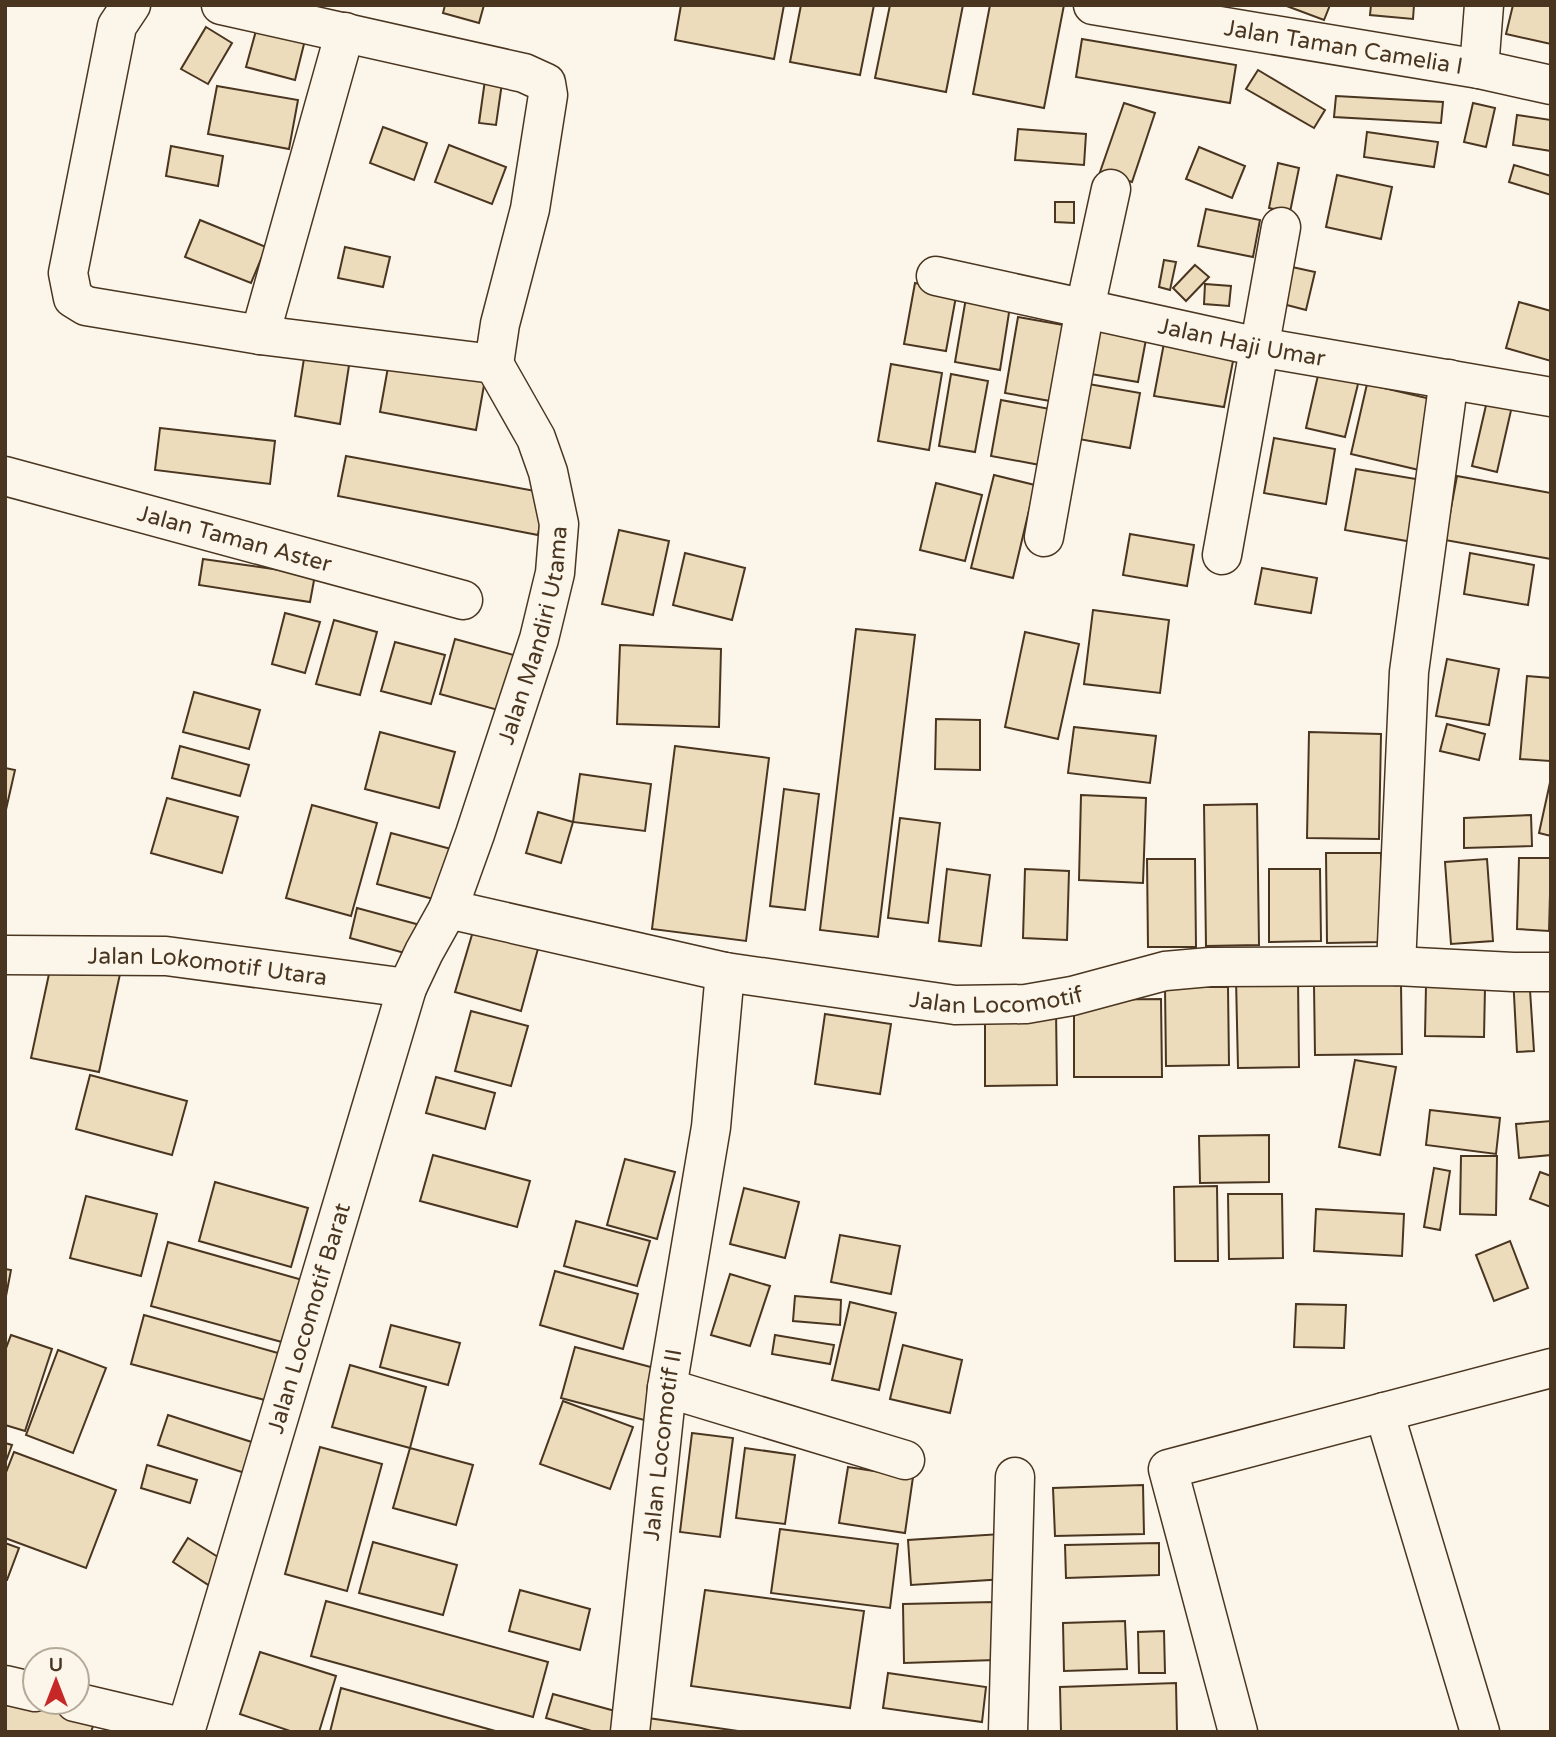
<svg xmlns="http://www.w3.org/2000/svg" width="1556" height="1737" viewBox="0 0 1556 1737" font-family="'Varela Round',sans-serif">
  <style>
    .building { fill: #ecdcbc; stroke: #4a3520; stroke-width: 2 }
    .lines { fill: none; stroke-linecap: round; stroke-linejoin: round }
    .street-casing { stroke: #4a3520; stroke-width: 41 }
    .street { stroke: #fbf6e9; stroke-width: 38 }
    .labels { text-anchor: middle; stroke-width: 5; stroke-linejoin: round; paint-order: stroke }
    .street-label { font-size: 23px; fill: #4a3520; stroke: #fbf6e9 }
  </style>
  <rect width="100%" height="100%" fill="#fbf6e9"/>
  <g class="building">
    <polygon points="445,5 484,5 479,23 443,13"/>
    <polygon points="681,5 784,5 774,59 675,40"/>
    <polygon points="801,5 874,5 860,75 790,62"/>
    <polygon points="890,5 963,5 946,92 875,78"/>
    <polygon points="990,5 1064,5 1044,108 973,94"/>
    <polygon points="1284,5 1330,5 1324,20"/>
    <polygon points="1371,5 1414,5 1413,19 1370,15"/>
    <polygon points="1513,5 1551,5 1551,44 1506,34"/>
    <polygon points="206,27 232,43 208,84 181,69"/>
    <polygon points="257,27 305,40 295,80 246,67"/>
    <polygon points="1082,39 1236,65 1230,103 1076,77"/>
    <polygon points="1258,70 1325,110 1314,128 1246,89"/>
    <polygon points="485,80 502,83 496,125 479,123"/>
    <polygon points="217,86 298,100 289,149 208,134"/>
    <polygon points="1336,96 1443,102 1441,123 1334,117"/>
    <polygon points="1124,103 1155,113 1132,182 1100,172"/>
    <polygon points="1473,103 1495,108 1486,147 1464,142"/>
    <polygon points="1517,115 1551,120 1551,151 1513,145"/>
    <polygon points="383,127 427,143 414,180 370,163"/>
    <polygon points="1018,129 1086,134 1084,165 1015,160"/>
    <polygon points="1367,132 1438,142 1434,167 1364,157"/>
    <polygon points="449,145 506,167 492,204 435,182"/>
    <polygon points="171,146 223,156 218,186 166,176"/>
    <polygon points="1199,147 1245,166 1232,198 1186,179"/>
    <polygon points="1278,163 1299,168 1290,212 1269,208"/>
    <polygon points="1514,165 1551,176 1551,195 1509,182"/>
    <polygon points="1337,175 1392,187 1381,239 1326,227"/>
    <polygon points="1055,202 1074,202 1074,223 1055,222"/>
    <polygon points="1206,209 1260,220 1253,257 1198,246"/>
    <polygon points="200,220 266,247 251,283 185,257"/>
    <polygon points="345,247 390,257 383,287 338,278"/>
    <polygon points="1164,260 1176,262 1170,290 1159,287"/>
    <polygon points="1195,265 1209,277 1186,301 1173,288"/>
    <polygon points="1292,267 1315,272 1306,310 1283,304"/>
    <polygon points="915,283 957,291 946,351 904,344"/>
    <polygon points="1205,284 1231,286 1229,306 1204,304"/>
    <polygon points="967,292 1011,300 1000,370 955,362"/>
    <polygon points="1519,302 1551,311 1551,361 1506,348"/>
    <polygon points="1018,317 1069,326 1056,402 1005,393"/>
    <polygon points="1094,325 1147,334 1138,382 1085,373"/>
    <polygon points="1164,343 1234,356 1224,407 1154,396"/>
    <polygon points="305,352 350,359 340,424 295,416"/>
    <polygon points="390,356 486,374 476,430 380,412"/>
    <polygon points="891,364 942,373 929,450 878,441"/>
    <polygon points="1319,371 1359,380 1345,437 1306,428"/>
    <polygon points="951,374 988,381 975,452 939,446"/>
    <polygon points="1083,383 1140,393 1130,448 1073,438"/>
    <polygon points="1367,384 1435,400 1419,470 1351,454"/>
    <polygon points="1001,400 1050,409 1040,465 991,456"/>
    <polygon points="1487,401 1512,406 1497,472 1472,466"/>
    <polygon points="160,428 275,441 270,484 155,470"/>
    <polygon points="1274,438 1335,449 1326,504 1264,493"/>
    <polygon points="346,456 546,493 538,535 338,496"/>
    <polygon points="1356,469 1428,481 1418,543 1345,530"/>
    <polygon points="994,475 1035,485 1013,578 971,568"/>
    <polygon points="1457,476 1551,493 1551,559 1445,540"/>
    <polygon points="936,483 982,495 965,561 920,550"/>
    <polygon points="619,530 669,541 653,615 602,604"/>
    <polygon points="1130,534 1194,545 1187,586 1123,575"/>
    <polygon points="685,553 745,568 732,620 673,605"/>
    <polygon points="1470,553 1534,565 1528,605 1464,594"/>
    <polygon points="203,559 315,575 310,602 199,585"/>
    <polygon points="1262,568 1317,578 1311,613 1255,604"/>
    <polygon points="1093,610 1169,620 1160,693 1084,684"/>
    <polygon points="285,613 320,622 305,673 272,664"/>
    <polygon points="334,620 377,632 360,695 316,684"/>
    <polygon points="856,629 915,635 878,937 820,930"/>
    <polygon points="1025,632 1079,644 1058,739 1005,727"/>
    <polygon points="455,639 528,659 513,714 440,694"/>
    <polygon points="395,642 445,655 431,704 381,691"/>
    <polygon points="620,645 721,649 719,727 617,724"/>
    <polygon points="1447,659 1499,669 1489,725 1436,716"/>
    <polygon points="1527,676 1551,678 1550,761 1520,759"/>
    <polygon points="194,692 260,710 249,749 183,732"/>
    <polygon points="936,719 980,720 980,770 935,769"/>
    <polygon points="1447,724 1485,734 1479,760 1440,751"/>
    <polygon points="1074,727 1156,736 1150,783 1068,773"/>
    <polygon points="380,732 455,752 439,808 365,789"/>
    <polygon points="1309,732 1381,734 1379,839 1307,838"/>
    <polygon points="180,746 249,765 240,796 172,778"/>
    <polygon points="675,746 769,758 746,941 652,929"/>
    <polygon points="5,768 15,770 5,814"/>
    <polygon points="580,774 651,784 645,831 573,822"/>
    <polygon points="1551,778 1551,836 1539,833"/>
    <polygon points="784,789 819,794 805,910 770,906"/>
    <polygon points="1081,795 1146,798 1143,883 1079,880"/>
    <polygon points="167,798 238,817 222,873 151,853"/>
    <polygon points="1257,804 1259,945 1206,946 1204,805"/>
    <polygon points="312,805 377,823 351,916 286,898"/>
    <polygon points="538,812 573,822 561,863 526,853"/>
    <polygon points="1531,815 1532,846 1464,848 1464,818"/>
    <polygon points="900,818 940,823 928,923 888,918"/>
    <polygon points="391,833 451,849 437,900 377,884"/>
    <polygon points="1326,853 1381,853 1382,942 1327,943"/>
    <polygon points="1519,858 1551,858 1549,931 1517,929"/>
    <polygon points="1147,859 1195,859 1196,947 1148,947"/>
    <polygon points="1487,859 1493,941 1451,944 1445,862"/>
    <polygon points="947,869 990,875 981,946 939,941"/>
    <polygon points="1025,869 1069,871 1067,940 1023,938"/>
    <polygon points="1269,869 1320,869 1321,941 1269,942"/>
    <polygon points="357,908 420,925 412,955 350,938"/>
    <polygon points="474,928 539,945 521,1011 455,992"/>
    <polygon points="52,960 120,974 99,1072 31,1058"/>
    <polygon points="1529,975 1534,1051 1517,1052 1513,976"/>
    <polygon points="1236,979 1298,979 1299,1067 1238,1068"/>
    <polygon points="1401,984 1402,1054 1315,1055 1314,985"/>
    <polygon points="1426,985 1485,987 1484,1037 1425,1036"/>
    <polygon points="1165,987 1228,987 1229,1065 1166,1066"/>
    <polygon points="1161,999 1162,1077 1074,1077 1074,1000"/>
    <polygon points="1056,1010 1057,1085 985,1086 985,1011"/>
    <polygon points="471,1011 528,1026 511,1086 455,1071"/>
    <polygon points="825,1014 891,1024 880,1094 815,1084"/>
    <polygon points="1355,1060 1396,1067 1380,1155 1339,1147"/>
    <polygon points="90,1075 187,1101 172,1155 76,1129"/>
    <polygon points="436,1077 495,1093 485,1129 426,1113"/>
    <polygon points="1430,1110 1500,1118 1496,1154 1426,1145"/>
    <polygon points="1551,1121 1551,1155 1519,1158 1516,1124"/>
    <polygon points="1269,1135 1269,1182 1200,1183 1199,1136"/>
    <polygon points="433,1155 530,1181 517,1227 420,1201"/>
    <polygon points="1461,1156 1497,1156 1496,1215 1460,1214"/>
    <polygon points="625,1159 675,1172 657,1239 607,1225"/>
    <polygon points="1434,1168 1450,1171 1440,1230 1424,1227"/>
    <polygon points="1540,1172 1551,1176 1551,1207 1530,1199"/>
    <polygon points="215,1182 308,1208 291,1267 199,1241"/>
    <polygon points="1217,1186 1218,1261 1175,1261 1174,1187"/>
    <polygon points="744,1188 799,1202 785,1258 730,1244"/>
    <polygon points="1228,1194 1282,1194 1283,1258 1229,1259"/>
    <polygon points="86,1196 157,1214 141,1276 70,1258"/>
    <polygon points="1316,1209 1404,1214 1402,1256 1314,1251"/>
    <polygon points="576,1221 650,1241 637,1286 564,1266"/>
    <polygon points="840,1235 900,1246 891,1294 831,1282"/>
    <polygon points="1510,1241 1528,1288 1494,1301 1476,1255"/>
    <polygon points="168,1242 306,1281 289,1344 151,1306"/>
    <polygon points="5,1269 11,1270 6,1296 5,1296"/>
    <polygon points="555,1271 638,1294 623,1349 540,1325"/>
    <polygon points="730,1274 770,1286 750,1346 711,1335"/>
    <polygon points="795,1296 841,1300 840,1325 793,1321"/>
    <polygon points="850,1302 896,1313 879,1390 832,1380"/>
    <polygon points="1296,1304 1346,1305 1344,1348 1294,1347"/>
    <polygon points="144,1315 285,1355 272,1402 131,1364"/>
    <polygon points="391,1325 460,1343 448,1385 380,1367"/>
    <polygon points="11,1335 52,1349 25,1431 5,1425 5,1351"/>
    <polygon points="775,1335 834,1345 830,1364 772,1354"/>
    <polygon points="903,1345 962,1360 950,1413 890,1399"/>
    <polygon points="575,1347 662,1370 648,1421 561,1398"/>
    <polygon points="58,1350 106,1368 73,1453 26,1435"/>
    <polygon points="350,1365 426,1387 410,1448 332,1427"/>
    <polygon points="563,1401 633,1427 610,1489 540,1464"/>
    <polygon points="168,1415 261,1445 251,1475 158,1445"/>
    <polygon points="692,1433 733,1438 720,1537 680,1532"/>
    <polygon points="5,1443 12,1445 5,1464"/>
    <polygon points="320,1447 382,1464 347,1591 285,1574"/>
    <polygon points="410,1448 473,1465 456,1525 393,1508"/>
    <polygon points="745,1448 795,1455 785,1524 736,1518"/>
    <polygon points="14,1452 116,1490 86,1568 5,1538 5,1475"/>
    <polygon points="147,1465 197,1480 190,1503 141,1488"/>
    <polygon points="848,1467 913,1477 905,1533 839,1523"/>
    <polygon points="1143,1485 1144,1534 1055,1536 1053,1488"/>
    <polygon points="780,1529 898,1544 890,1608 771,1593"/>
    <polygon points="1001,1534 1005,1579 911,1585 908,1540"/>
    <polygon points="188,1538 229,1564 213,1588 173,1562"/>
    <polygon points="373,1542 457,1565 443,1615 359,1593"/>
    <polygon points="5,1543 19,1548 7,1580 5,1580"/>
    <polygon points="1159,1543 1159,1575 1066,1578 1065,1545"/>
    <polygon points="520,1590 590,1609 580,1650 509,1631"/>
    <polygon points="705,1590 864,1611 850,1708 691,1686"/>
    <polygon points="326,1601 548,1662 533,1717 311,1656"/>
    <polygon points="994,1602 995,1660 904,1663 903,1604"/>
    <polygon points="1125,1621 1127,1669 1064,1671 1063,1623"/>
    <polygon points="1164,1631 1165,1673 1139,1673 1138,1632"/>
    <polygon points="260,1652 336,1676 319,1732 293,1732 240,1714"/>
    <polygon points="888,1673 986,1687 982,1722 883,1708"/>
    <polygon points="1176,1683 1177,1732 1061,1732 1060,1687"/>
    <polygon points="341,1688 499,1732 330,1732"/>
    <polygon points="553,1694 626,1714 621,1732 595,1732 546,1718"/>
    <polygon points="5,1695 95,1720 91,1732 5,1732"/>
    <polygon points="648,1718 745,1732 646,1732"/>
  </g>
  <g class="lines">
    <g class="street-casing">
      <g id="street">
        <polyline points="131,5 117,26 68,273 73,298 86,306 260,335 494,364 500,324 530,209 548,95 546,83 524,73 221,5"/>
        <path id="s1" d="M1093,5L1479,69L1551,85"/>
        <polyline points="1479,69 1484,5"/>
        <path id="s2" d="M936,276L1259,347L1551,397"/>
        <polyline points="260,335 345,32"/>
        <path id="s3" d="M5,476L463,600"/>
        <polyline points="1044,537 1085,308 1111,189"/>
        <polyline points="1222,555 1281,227"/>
        <path id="s4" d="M448,909L725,972L955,1005L1026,1004L1072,996L1165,971L1210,967L1396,966L1513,972H1551"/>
        <path id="s5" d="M5,955L166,956L407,988"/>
        <polyline points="1396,966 1409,672 1449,379"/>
        <polyline points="667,1388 905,1460"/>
        <polyline points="1384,1412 1480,1732"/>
        <polyline points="5,1685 35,1692"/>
        <polyline points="75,1702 185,1728"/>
        <path id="s6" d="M185,1732L407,988L424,952L448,909L475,834L539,639L555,573L559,524L548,472L536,438L494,364"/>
        <path id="s7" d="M630,1732L667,1388L711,1127L725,972"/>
        <polyline points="1008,1732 1015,1477"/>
        <polyline points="1238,1732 1168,1469 1551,1368"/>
      </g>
    </g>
    <use href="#street" class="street"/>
  </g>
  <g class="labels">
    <g class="street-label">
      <text dy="8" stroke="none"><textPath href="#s1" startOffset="254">Jalan Taman Camelia I</textPath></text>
      <text dy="8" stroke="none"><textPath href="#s2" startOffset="313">Jalan Haji Umar</textPath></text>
      <text dy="8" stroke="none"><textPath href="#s3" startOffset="238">Jalan Taman Aster</textPath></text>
      <text dy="8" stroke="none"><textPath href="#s6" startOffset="1153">Jalan Mandiri Utama</textPath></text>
      <text dy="8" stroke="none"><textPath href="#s5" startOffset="203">Jalan Lokomotif Utara</textPath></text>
      <text dy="8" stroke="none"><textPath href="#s4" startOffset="558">Jalan Locomotif</textPath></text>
      <text dy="8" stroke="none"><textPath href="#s6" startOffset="432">Jalan Locomotif Barat</textPath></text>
      <text dy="8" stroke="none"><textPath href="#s7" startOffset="289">Jalan Locomotif II</textPath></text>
    </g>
  </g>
  <rect width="1556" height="1737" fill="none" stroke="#4a3520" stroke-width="14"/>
  <g transform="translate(56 1681)"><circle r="33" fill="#fbf6e9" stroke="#b4a999" stroke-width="2"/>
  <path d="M0-5L12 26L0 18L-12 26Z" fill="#c62828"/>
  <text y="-10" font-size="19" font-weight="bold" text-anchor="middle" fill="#4a3520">U</text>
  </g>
</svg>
